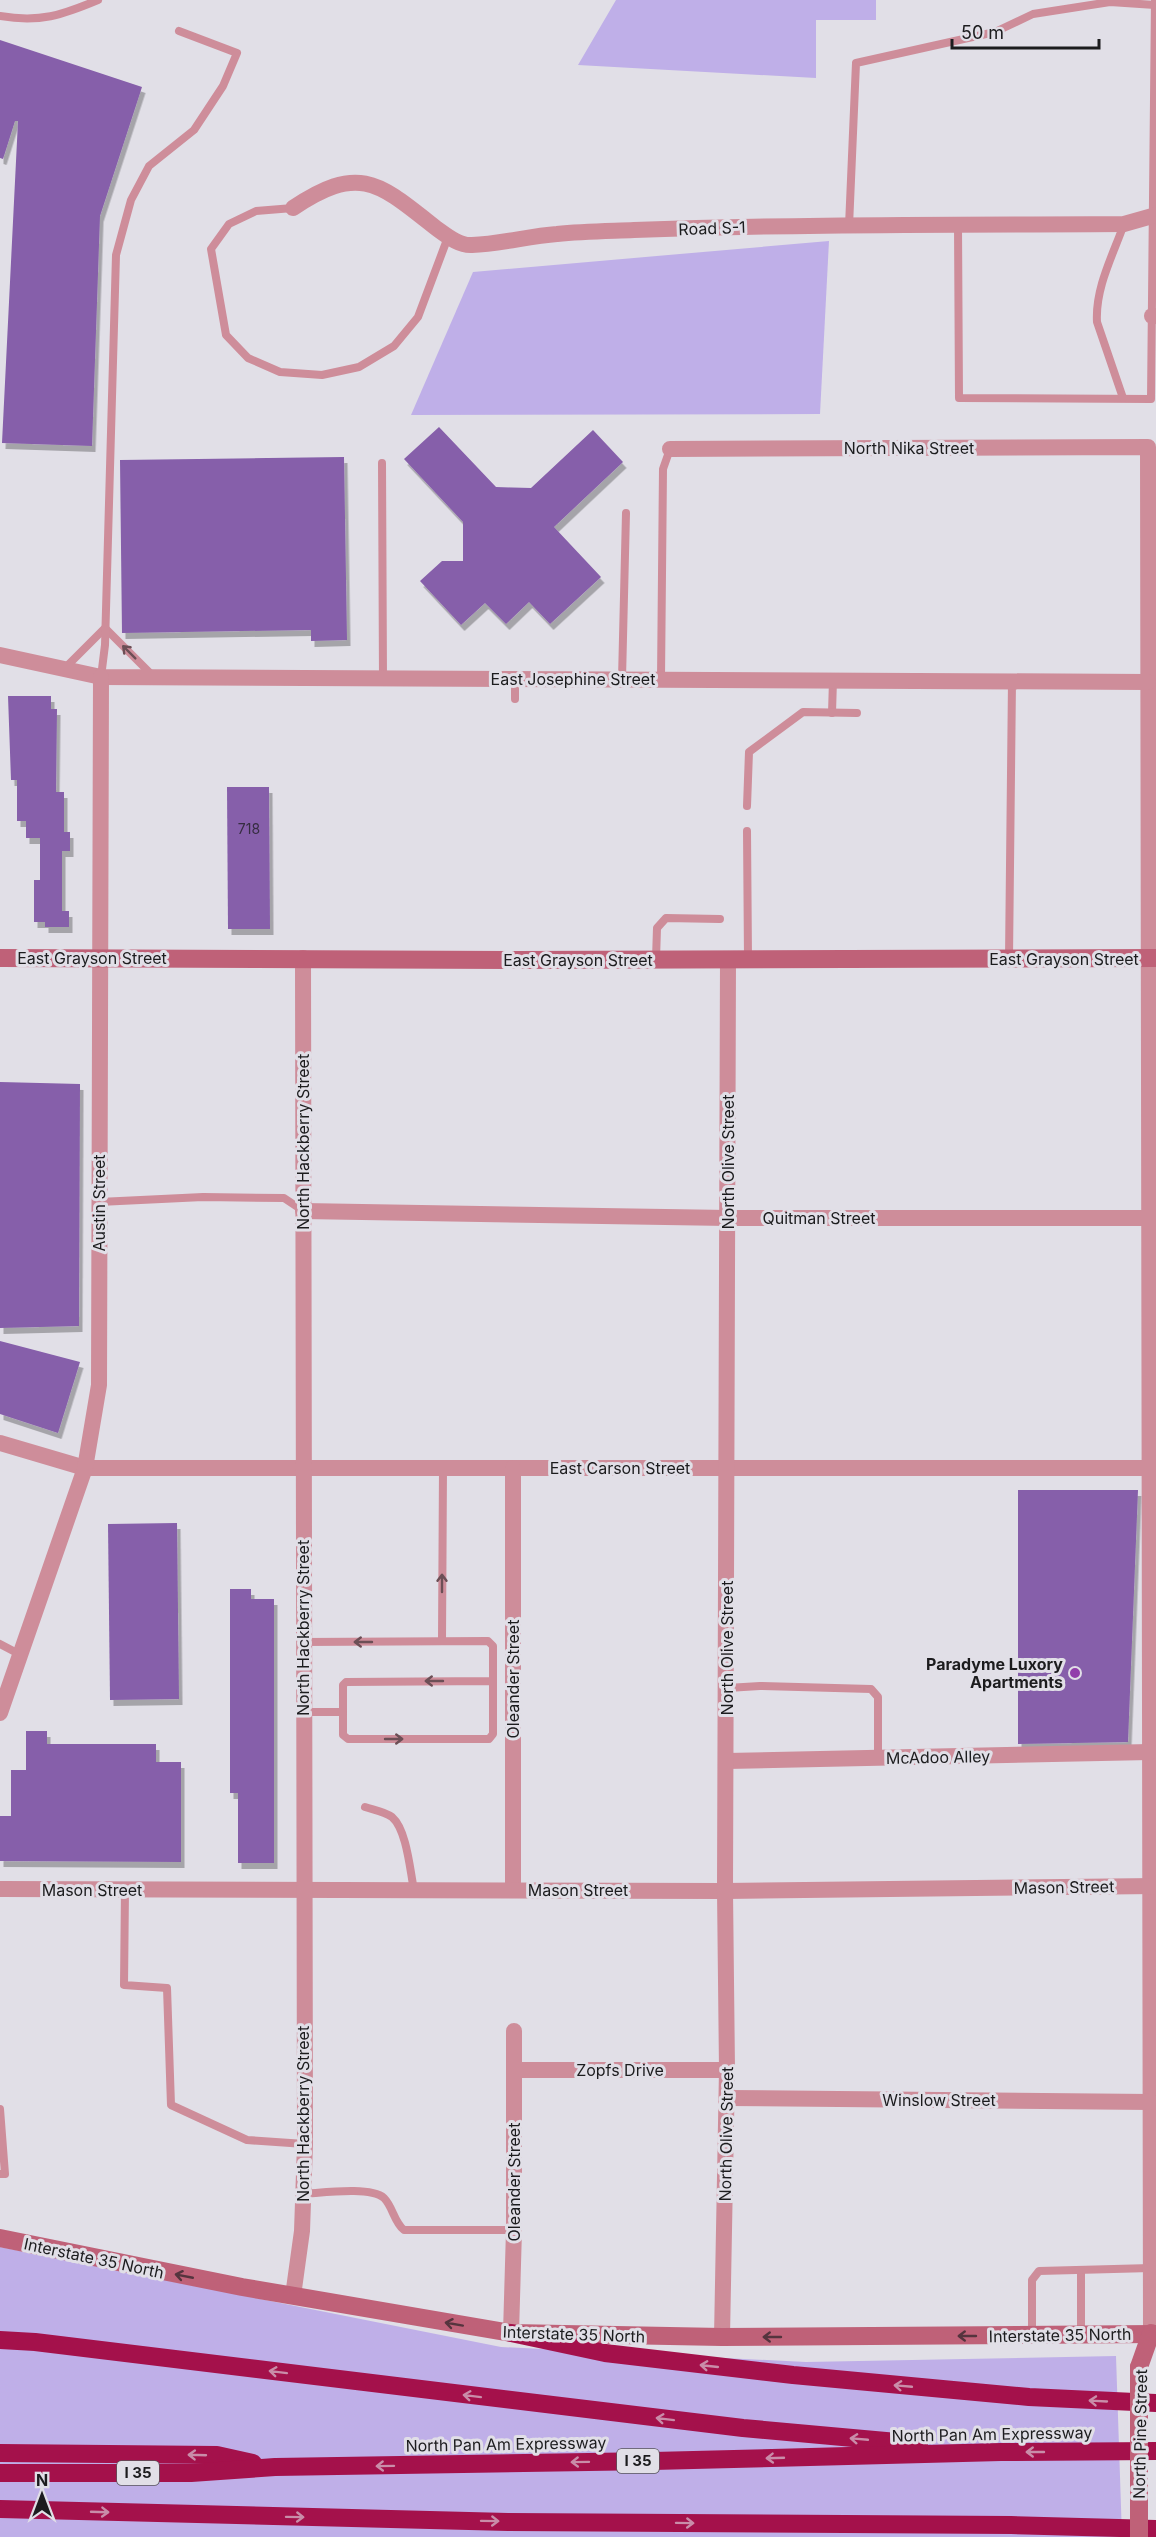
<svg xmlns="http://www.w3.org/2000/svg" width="1156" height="2537" viewBox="0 0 1156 2537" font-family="Inter,sans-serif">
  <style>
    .green { fill: #bfafe8 }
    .building { fill: #865faa; filter: url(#shadow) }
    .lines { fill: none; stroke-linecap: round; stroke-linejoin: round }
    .lane { stroke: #ce8d9a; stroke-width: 8 }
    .street { stroke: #ce8d9a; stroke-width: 16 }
    .secondary { stroke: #bf6178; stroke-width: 18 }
    .highway { stroke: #a4114b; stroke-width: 18 }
    .secondary-bridge { stroke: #bf6178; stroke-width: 18 }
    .oneway { stroke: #6c4f56 }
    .oneway2 { stroke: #55343e }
    .oneway3 { stroke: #c98da9 }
    .poi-dot { fill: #923dab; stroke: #e1dfe7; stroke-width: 2 }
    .labels { text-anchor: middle; stroke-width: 6; stroke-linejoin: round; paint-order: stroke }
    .number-label { font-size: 14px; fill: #362d41 }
    .shield { fill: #e1dfe7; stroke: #57565a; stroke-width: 1.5 }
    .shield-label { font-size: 15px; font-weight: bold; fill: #1c1c1e }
    .street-label { font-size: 16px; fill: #1c1c1e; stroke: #e1dfe7 }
    .poi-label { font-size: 16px; font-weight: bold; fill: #1c1c1e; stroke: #e1dfe7; text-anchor: end }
  </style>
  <defs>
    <filter id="shadow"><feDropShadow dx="3.5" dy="6" stdDeviation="0" flood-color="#0004"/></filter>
  </defs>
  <rect width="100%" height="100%" fill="#e1dfe7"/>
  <g class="green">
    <polygon points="616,0 876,0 876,20 816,20 816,78 578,65"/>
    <polygon points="829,241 820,414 411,415 473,272"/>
    <polygon points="0,2247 501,2347 806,2362 1116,2356 1122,2537 0,2537"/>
  </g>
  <g class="building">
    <polygon points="0,40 142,87 100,216 92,446 2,443 18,121 15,121 3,159 0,158"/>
    <polygon points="439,427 496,487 531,488 593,430 623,462 554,527 601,577 550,624 529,602 506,624 485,603 461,625 420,581 442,561 463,561 463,522 404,459"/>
    <polygon points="344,457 347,640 311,641 311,630 122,633 120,460"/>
    <polygon points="8,696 51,696 51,709 57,709 56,792 64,792 64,832 70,832 70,851 62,851 62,911 69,911 69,927 45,927 45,922 34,922 34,880 40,880 40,838 26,838 26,821 17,821 17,780 11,780"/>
    <polygon points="227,787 269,787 270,929 228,929"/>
    <polygon points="0,1082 80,1084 79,1326 0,1328"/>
    <polygon points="0,1341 80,1362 58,1433 0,1414"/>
    <polygon points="1018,1490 1138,1490 1128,1742 1018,1744"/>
    <polygon points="177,1523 179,1699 110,1700 108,1524"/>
    <polygon points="230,1589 251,1589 251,1599 274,1599 274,1863 238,1863 238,1793 230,1793"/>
    <polygon points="26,1731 47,1731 47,1744 156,1744 156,1762 181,1762 181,1862 0,1861 0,1816 11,1816 11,1770 26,1770"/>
  </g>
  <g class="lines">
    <g class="lane">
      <path d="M0,16C40,23 62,15 98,0"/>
      <polyline points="293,208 256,211 229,224 211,249 226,335 248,358 280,372 322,375 359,367 394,346 418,317 448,237"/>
      <polyline points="958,225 959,398 1151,399 1155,0"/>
      <polyline points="849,226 856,63 995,32 1033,14 1110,2 1155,5"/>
      <path d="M1123,398L1097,322C1095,288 1113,255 1124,224"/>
      <polyline points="382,463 383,678"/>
      <polyline points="65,668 105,628 153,676"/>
      <polyline points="101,677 105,645 116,255 131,200 149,166 194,130 223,86 237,53 179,31"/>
      <polyline points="515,679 515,699"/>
      <polyline points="622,679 626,513"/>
      <polyline points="661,679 663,469 670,449"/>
      <polyline points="832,713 833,680"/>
      <polyline points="747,806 749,752 803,712 857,713"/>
      <polyline points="747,831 748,959"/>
      <polyline points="1009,958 1012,681"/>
      <polyline points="656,959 657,928 666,918 720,919"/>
      <polyline points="99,1202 203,1197 284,1198 302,1210"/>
      <polyline points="442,1641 443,1468"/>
      <polyline points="303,1642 488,1641 493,1646 493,1734 489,1739 348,1739 343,1735 343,1685 346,1682 493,1681"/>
      <polyline points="0,1644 19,1654"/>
      <polyline points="727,1688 760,1686 871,1689 878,1697 878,1758"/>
      <polyline points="303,1712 343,1712"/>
      <path d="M365,1807C374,1810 384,1811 392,1817C407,1830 410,1871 414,1890"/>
      <polyline points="125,1890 124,1985 167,1988 171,2105 247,2140 305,2144"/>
      <polyline points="0,2109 5,2174 0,2174"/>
      <path d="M303,2194C322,2193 370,2186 384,2198C393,2207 394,2222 404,2230H514"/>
      <polyline points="1081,2270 1081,2335"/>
      <polyline points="1032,2335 1032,2280 1039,2271 1151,2268"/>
    </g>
    <g class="street">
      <path d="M293,208C360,163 379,183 436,228C446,235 459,246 472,245C500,244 529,236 557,234C583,231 609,231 634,230C798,224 961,225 1124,224L1156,215"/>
      <polyline points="1152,316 1156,316"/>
      <polyline points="670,449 1148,447 1151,2333"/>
      <polyline points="0,655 101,677 1148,682"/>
      <polyline points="303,1211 728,1218 1156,1218"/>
      <polyline points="0,1443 85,1468 1156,1468"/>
      <polyline points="513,1468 513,1890"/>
      <polyline points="0,1713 85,1468 99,1385 101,677"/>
      <polyline points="727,1761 1150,1752"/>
      <polyline points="0,1889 725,1891 1156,1886"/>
      <polyline points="514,2070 727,2070"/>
      <polyline points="727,2098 1151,2102"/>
      <polyline points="293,2296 302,2231 305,2144 303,958"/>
      <polyline points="511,2333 514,2230 514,2031"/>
      <polyline points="722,2337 727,2070 725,1891 728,959"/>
    </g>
    <g class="secondary">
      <polyline points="0,958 517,960 1156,958"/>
      <polyline points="0,2238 242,2287 511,2333 722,2337 1156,2334"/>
      <polyline points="1139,2367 1151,2333"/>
    </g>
    <g class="highway">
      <polyline points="511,2333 605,2353 793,2375 1029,2397 1156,2403"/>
      <polyline points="0,2340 35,2342 743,2428 919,2444"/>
      <polyline points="0,2453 217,2455 253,2463"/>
      <polyline points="0,2473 191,2473 275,2467 653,2461 1001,2452 1156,2451"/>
      <polyline points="0,2509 508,2522 1011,2525 1156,2529"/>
    </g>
    <polyline class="secondary-bridge" points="1139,2367 1139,2537"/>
  </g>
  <defs><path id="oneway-shaft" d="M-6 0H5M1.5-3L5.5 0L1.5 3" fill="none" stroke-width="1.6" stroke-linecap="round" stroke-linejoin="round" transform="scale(1.5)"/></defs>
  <g class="oneway">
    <use href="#oneway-shaft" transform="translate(129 652) rotate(-135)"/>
    <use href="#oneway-shaft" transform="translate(442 1583) rotate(-90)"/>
    <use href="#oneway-shaft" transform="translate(363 1642) rotate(180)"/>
    <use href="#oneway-shaft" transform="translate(434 1681) rotate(180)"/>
    <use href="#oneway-shaft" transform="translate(394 1739)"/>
  </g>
  <g class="oneway2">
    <use href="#oneway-shaft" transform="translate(184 2276) rotate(-169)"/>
    <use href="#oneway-shaft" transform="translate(454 2324) rotate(-170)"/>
    <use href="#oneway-shaft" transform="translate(967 2336) rotate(180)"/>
    <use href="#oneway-shaft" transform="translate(772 2337) rotate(180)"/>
  </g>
  <g class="oneway3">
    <use href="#oneway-shaft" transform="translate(709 2366) rotate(-174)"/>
    <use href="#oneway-shaft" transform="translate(278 2372) rotate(-173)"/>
    <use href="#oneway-shaft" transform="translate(903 2386) rotate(-175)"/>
    <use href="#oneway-shaft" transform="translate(472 2396) rotate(-173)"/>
    <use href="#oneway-shaft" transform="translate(1098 2401) rotate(-177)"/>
    <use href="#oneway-shaft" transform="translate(665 2419) rotate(-173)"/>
    <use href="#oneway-shaft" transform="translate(859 2439) rotate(-175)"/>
    <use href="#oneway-shaft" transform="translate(1035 2452) rotate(180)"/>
    <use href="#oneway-shaft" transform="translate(197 2455) rotate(-178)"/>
    <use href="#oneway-shaft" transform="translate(775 2458) rotate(178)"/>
    <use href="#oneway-shaft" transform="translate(580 2462) rotate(179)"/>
    <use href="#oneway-shaft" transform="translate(385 2466) rotate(179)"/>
    <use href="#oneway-shaft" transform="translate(100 2512) rotate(2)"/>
    <use href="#oneway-shaft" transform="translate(295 2517) rotate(1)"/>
    <use href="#oneway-shaft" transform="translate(490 2521) rotate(1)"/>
    <use href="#oneway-shaft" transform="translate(685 2523) rotate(1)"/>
  </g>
  <circle class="poi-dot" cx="1075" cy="1673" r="6"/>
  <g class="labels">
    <g class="number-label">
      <text x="249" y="834">718</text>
    </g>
    <g class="shield">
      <rect x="617" y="2449" width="42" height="24" rx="4.5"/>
      <rect x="117" y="2461" width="42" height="24" rx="4.5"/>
    </g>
    <g class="shield-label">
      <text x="638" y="2466">I 35</text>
      <text x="138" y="2478">I 35</text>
    </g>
    <g class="street-label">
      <text transform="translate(712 228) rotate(-2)" y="6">Road S-1</text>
      <text x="909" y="454">North Nika Street</text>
      <text x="573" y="685">East Josephine Street</text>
      <text x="92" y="964">East Grayson Street</text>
      <text x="1064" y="965">East Grayson Street</text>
      <text x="578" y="966">East Grayson Street</text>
      <text transform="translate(303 1142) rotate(-90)" y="6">North Hackberry Street</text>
      <text transform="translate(728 1162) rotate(-90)" y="6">North Olive Street</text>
      <text transform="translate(99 1203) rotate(-90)" y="6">Austin Street</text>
      <text x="819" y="1224">Quitman Street</text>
      <text x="620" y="1474">East Carson Street</text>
      <text transform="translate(303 1628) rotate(-90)" y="6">North Hackberry Street</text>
      <text transform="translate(727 1648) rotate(-90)" y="6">North Olive Street</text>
      <text transform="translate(513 1679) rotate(-90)" y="6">Oleander Street</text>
      <text transform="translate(938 1757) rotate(-1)" y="6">McAdoo Alley</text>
      <text transform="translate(1064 1887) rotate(-1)" y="6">Mason Street</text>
      <text x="92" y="1896">Mason Street</text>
      <text x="578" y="1896">Mason Street</text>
      <text x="620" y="2076">Zopfs Drive</text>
      <text x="939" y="2106">Winslow Street</text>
      <text transform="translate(303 2114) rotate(-90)" y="6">North Hackberry Street</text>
      <text transform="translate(726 2134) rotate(-89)" y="6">North Olive Street</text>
      <text transform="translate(514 2182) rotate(-90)" y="6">Oleander Street</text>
      <text transform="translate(94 2258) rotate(12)" y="6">Interstate 35 North</text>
      <text transform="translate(574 2334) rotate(2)" y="6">Interstate 35 North</text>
      <text transform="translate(1060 2335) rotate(-1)" y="6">Interstate 35 North</text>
      <text transform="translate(992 2434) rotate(-1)" y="6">North Pan Am Expressway</text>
      <text transform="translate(1140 2434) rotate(-89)" y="6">North Pine Street</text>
      <text transform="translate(506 2444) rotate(-1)" y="6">North Pan Am Expressway</text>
    </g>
    <g class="poi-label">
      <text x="1063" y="1670">Paradyme Luxory<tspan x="1063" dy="18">Apartments</tspan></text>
    </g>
  </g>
  <g transform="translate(42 2495)" stroke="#e1dfe7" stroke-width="4.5" paint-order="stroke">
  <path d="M0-4.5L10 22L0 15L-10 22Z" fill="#1c1c1e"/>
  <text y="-9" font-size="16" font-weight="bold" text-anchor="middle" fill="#1c1c1e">N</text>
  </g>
  <path d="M952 39v9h147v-9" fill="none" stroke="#1c1c1e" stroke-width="3"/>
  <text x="961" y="39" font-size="18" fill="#1c1c1e" stroke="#e1dfe7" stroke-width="4.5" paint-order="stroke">50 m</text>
</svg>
